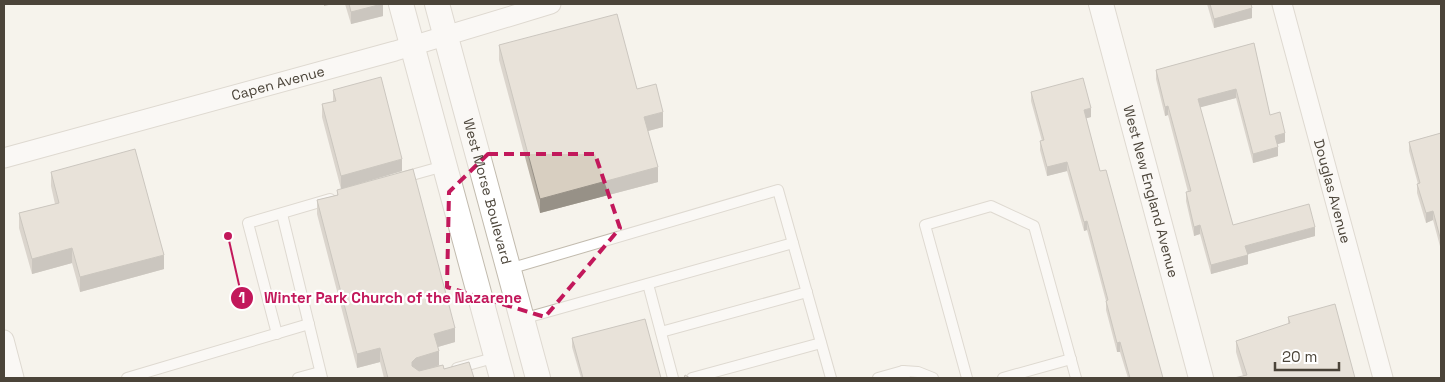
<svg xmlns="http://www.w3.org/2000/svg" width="1445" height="382" viewBox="0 0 1445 382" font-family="'Space Grotesk',sans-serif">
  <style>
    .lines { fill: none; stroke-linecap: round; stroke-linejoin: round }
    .service-casing { stroke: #c2bbae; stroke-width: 12 }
    .minor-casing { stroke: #c2bbae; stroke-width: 21 }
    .tertiary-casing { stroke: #c2bbae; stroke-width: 26 }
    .service { stroke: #fff; stroke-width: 10 }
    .minor { stroke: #fff; stroke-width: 19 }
    .tertiary { stroke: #fff; stroke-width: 24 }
    .wall { fill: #bab2a6 }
    .shaded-wall { fill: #979187 }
    .building { fill: #d8cfc1; stroke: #979187 }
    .marked { fill: none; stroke: #c2185b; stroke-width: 4; stroke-dasharray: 10 6; stroke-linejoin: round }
    .labels { text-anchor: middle; stroke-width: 4.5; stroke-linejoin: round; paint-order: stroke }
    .street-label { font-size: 14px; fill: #4b4439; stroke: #fff }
    .leader { fill: none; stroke: #c2185b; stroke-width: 2 }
    .callout-dot { fill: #c2185b; stroke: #fff; stroke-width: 2 }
    .mark-label { font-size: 15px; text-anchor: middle; font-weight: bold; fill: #fff }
    .callout-label { font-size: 15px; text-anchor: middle; font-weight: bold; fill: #c2185b; stroke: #fff; stroke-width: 4.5; stroke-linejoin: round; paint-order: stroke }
  </style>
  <rect width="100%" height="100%" fill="#f6f3ec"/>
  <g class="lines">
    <g class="service-casing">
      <g id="service">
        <polyline points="401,178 444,166"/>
        <polyline points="282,214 322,378"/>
        <polyline points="509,269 778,190 831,378"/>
        <polyline points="648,284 673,378"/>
        <polyline points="522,319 793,243"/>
        <polyline points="661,332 807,292"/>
        <polyline points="277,334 248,223 330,199"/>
        <polyline points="457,368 497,357"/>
        <polyline points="903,371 918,372 933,378"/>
        <polyline points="127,378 309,324"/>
        <polyline points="298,378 320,372"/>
        <polyline points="692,378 821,343"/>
        <polyline points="878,378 903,371 905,378"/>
        <polyline points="967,378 925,225 991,206 1034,226 1076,378"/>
        <polyline points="1003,378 1071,359"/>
      </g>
    </g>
    <g class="minor-casing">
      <g id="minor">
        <path id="s1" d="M1282,4L1383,378"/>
        <path id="s2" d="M4,158L395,51L551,4"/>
        <polyline points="4,340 14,378"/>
      </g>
    </g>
    <g class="tertiary-casing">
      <g id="tertiary">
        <polyline points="401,4 502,378"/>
        <path id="s3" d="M437,4L538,378"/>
        <path id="s4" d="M1101,4L1201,378"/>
      </g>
    </g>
    <use href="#service" class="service"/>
    <use href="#minor" class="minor"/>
    <use href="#tertiary" class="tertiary"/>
  </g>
  <g class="wall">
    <polygon points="345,4 383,4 383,16 351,24"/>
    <polygon points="1207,4 1251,4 1252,18 1214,28"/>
    <polygon points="1254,43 1270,115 1285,142 1277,144 1278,156 1253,163 1236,98 1200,107 1233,225 1315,236 1248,254 1248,264 1211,274 1200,234 1194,236 1186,201 1186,192 1188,192 1168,115 1165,116 1156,79 1156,70"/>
    <polygon points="499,45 637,89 663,127 648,131 658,182 540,213 499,60"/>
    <polygon points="333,90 402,171 341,189 322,117 322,104 333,102"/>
    <polygon points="1031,92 1091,117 1086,118 1100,171 1163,378 1128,378 1120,352 1117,352 1106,310 1106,301 1087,230 1084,231 1067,171 1047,176 1040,150 1040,141 1042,141 1031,101"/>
    <polygon points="1441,133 1441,250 1433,220 1426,223 1417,193 1417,184 1418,184 1409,151 1409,142"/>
    <polygon points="51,172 164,269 80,292 72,263 32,274 19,228 19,213 55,204 51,186"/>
    <polygon points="337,190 455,342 438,347 439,365 444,369 474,378 384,378 380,362 357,368 317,214 317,200 337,195"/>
    <polygon points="1288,317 1355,378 1243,376 1236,352 1236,341 1288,324"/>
    <polygon points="572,338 661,378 581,378 572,347"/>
  </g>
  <g class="shaded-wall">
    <polygon points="324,4 333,4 324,6"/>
    <polygon points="383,4 383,16 351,24 351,12"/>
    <polygon points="1252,8 1252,18 1214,28 1214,19"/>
    <polygon points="1236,89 1236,98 1198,108 1198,99"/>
    <polygon points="1168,106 1168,115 1165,116 1165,107"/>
    <polygon points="1091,108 1091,117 1084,119 1084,110"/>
    <polygon points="663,112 663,127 644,132 644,117"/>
    <polygon points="1285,133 1285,142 1275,145 1275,136"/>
    <polygon points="1278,147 1278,156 1253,163 1253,154"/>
    <polygon points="402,159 402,171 341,189 341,176"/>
    <polygon points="1067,162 1067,171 1047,176 1047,167"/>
    <polygon points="658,167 658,182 540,213 540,199"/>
    <polygon points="1433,211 1433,220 1426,223 1426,213"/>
    <polygon points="1087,221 1087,230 1084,231 1084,222"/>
    <polygon points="1200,225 1200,234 1194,236 1194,227"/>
    <polygon points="1315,227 1315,236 1245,255 1245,246"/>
    <polygon points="72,248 72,263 32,274 32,259"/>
    <polygon points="164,255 164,269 80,292 80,277"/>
    <polygon points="1248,255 1248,264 1211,274 1211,265"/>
    <polygon points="455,328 455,342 434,348 434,334"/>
    <polygon points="1120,342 1120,352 1117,352 1117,343"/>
    <polygon points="380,348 380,362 357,368 357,354"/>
    <polygon points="439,351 439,365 412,376 412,362 416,358"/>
  </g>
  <g class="building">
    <polygon points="349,4 382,4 351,12"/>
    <polygon points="1210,4 1251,4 1252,8 1214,19"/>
    <polygon points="617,14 637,89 656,84 663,112 644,117 658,167 540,199 499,45"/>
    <polygon points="1254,43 1270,115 1280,112 1285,133 1275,136 1278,147 1253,154 1236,89 1198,99 1233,225 1309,204 1315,227 1245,246 1248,255 1211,265 1200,225 1194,227 1186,192 1191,191 1168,106 1165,107 1156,70"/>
    <polygon points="381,77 402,159 341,176 322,104 336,101 333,90"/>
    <polygon points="1083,78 1091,108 1084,110 1100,171 1106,170 1163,378 1130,378 1120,342 1117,343 1106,301 1108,300 1087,221 1084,222 1067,162 1047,167 1040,141 1044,140 1031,92"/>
    <polygon points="1441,133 1441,241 1433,211 1426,213 1417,184 1420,183 1409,142"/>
    <polygon points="135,149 164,255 80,277 72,248 32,259 19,213 59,203 51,172"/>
    <polygon points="413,169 455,328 434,334 439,351 416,358 412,362 412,366 419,371 443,365 444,369 469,362 474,378 388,378 380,348 357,354 317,200 338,195 337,190"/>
    <polygon points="1335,304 1355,378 1234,378 1247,375 1236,341 1290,323 1288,317"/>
    <polygon points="645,319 661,378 583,378 572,338"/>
    <polygon points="685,375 690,378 684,378"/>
  </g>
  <path d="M0 0H1445V382H0ZM488,154H595L620,228L545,317L447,287L449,192Z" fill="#f6f3ec" fill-opacity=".55" fill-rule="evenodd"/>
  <path class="marked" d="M488,154H595L620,228L545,317L447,287L449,192Z"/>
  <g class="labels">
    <g class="street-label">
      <text dy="5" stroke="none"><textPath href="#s2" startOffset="284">Capen Avenue</textPath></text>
      <text dy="5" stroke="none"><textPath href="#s3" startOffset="194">West Morse Boulevard</textPath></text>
      <text dy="5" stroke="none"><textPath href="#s4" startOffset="194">West New England Avenue</textPath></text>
      <text dy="5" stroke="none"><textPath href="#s1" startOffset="194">Douglas Avenue</textPath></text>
    </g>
  </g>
  <path class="leader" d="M228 236L242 298"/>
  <g class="callout-dot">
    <circle cx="228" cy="236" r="5"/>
    <circle cx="242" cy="298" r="12"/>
  </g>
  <g class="mark-label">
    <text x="242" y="303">1</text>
  </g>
  <g class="callout-label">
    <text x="393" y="303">Winter Park Church of the Nazarene</text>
  </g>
  <rect width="1445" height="382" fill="none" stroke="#4b4439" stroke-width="10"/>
  <path d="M1275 362v8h64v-8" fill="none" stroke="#4b4439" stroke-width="2.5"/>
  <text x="1282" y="362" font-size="15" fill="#4b4439" stroke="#ffffff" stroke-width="4" paint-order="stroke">20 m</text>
</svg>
